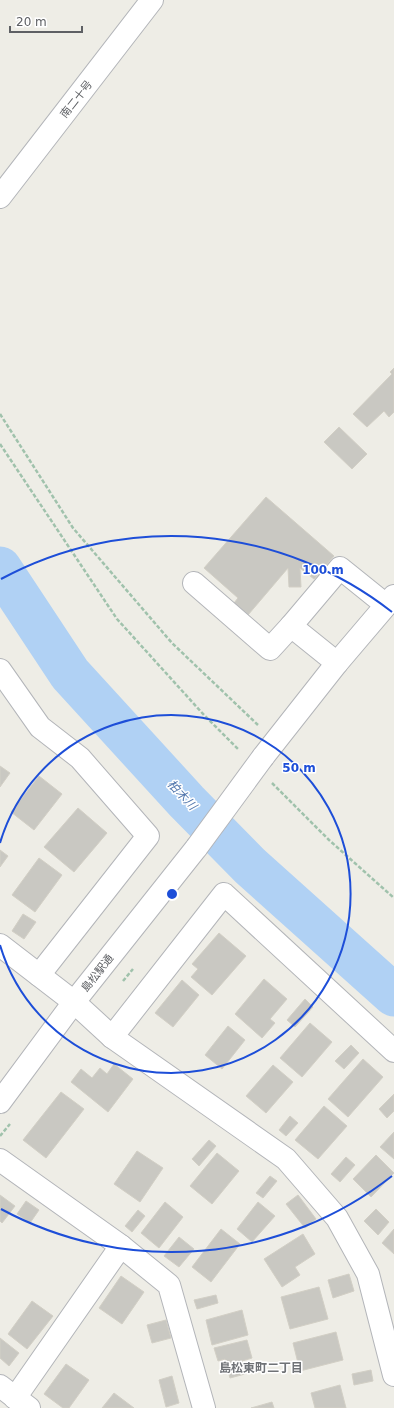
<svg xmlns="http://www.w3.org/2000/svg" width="394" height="1408" viewBox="0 0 394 1408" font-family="'DejaVu Sans','Noto Sans JP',sans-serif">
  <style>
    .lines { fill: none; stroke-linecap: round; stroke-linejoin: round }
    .river { stroke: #b0d1f4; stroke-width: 43 }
    .building { fill: #c9c8c2; stroke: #d2cfc5 }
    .minor-casing { stroke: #b3b5b9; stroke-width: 24 }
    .path { stroke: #a0c2ac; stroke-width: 2.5; stroke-dasharray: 4 2; stroke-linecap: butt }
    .minor { stroke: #fff; stroke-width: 22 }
    .minor-bridge-casing { stroke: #b3b5b9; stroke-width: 24; stroke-linecap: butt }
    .minor-bridge { stroke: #fff; stroke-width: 22 }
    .ring { fill: none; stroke: #1d4ed8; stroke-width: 2 }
    .labels { text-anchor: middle; stroke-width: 3; stroke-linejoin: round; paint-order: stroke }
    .street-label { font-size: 11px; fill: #5e6064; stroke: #fff }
    .water-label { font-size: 12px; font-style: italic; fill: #5277ad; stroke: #fff }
    .neighbourhood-label { font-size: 12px; font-weight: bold; fill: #6f7276; stroke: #fff }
    .centre { fill: #1d4ed8; stroke: #fff; stroke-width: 2 }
    .ring-label { font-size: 12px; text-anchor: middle; font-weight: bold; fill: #1d4ed8; stroke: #fff; stroke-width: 3; stroke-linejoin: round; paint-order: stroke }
  </style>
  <rect width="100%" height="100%" fill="#eeede6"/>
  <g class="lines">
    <polyline class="river" points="0,568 70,674 187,802 250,866 394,995"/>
  </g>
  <g class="building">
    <polygon points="394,368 394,412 389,417 384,411 367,427 353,414 392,374 390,372"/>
    <polygon points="339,427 367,454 352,469 324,442"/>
    <polygon points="266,497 334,556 314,579 300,568 301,587 289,587 288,568 248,615 234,603 238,598 204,568"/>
    <polygon points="0,766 10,773 0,787"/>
    <polygon points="39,776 62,794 34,830 11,812"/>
    <polygon points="78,808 107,833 74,872 44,847"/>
    <polygon points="0,850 8,856 0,867"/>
    <polygon points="39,858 62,875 35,912 12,895"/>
    <polygon points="23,914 36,922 24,939 12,931"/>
    <polygon points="219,933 246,956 212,995 191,977 198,969 192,964"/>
    <polygon points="264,979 287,999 270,1019 275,1023 262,1038 235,1014"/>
    <polygon points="182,980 199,995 173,1027 155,1013"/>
    <polygon points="305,999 313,1007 295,1027 287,1020"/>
    <polygon points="310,1023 332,1042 302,1077 280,1058"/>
    <polygon points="228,1026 245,1040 222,1069 205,1055"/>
    <polygon points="351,1045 359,1053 344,1069 335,1061"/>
    <polygon points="363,1059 383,1077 348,1117 328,1099"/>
    <polygon points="114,1064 133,1079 108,1112 71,1082 81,1069 92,1078 100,1068 107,1074"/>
    <polygon points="273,1065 293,1082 266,1113 246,1096"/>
    <polygon points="61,1092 84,1109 46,1158 23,1140"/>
    <polygon points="394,1094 394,1111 387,1118 379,1109"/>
    <polygon points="324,1106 347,1126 318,1159 295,1140"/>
    <polygon points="290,1116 298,1123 286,1136 279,1130"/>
    <polygon points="394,1132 394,1159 380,1147"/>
    <polygon points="209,1140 216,1146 199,1166 192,1159"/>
    <polygon points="137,1151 163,1168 140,1202 114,1184"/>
    <polygon points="217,1153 239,1171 212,1204 190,1186"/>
    <polygon points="376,1155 394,1173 371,1197 353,1179"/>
    <polygon points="346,1157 355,1165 340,1182 331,1174"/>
    <polygon points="270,1176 277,1181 263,1198 256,1193"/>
    <polygon points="0,1195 15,1206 2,1223 0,1221"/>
    <polygon points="298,1195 316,1219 305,1228 286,1204"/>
    <polygon points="26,1201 39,1210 30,1223 17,1214"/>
    <polygon points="165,1202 183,1217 159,1248 141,1233"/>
    <polygon points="258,1202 275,1216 252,1242 237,1229"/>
    <polygon points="376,1209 389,1222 378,1235 364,1221"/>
    <polygon points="138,1210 145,1216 132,1232 125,1226"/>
    <polygon points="221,1229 240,1244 211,1282 192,1267"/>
    <polygon points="394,1229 394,1254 382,1243"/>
    <polygon points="303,1234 315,1254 295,1267 300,1275 282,1287 264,1259"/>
    <polygon points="179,1237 194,1249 179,1267 164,1256"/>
    <polygon points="349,1274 354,1291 333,1298 328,1280"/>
    <polygon points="121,1276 144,1292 122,1324 99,1308"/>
    <polygon points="319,1287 328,1319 290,1329 281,1297"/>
    <polygon points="216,1295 218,1303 197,1309 194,1300"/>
    <polygon points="32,1301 53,1316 27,1349 8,1334"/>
    <polygon points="242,1310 248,1335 212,1345 206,1320"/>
    <polygon points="166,1320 171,1338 152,1343 147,1325"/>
    <polygon points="336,1332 343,1360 300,1371 293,1343"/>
    <polygon points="0,1338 19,1353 9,1366 0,1358"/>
    <polygon points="247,1340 252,1358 242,1361 245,1374 230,1378 225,1359 218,1361 214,1348"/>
    <polygon points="66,1364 89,1380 69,1408 63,1408 44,1394"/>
    <polygon points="371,1370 373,1381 354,1385 352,1374"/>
    <polygon points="172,1376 179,1403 166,1407 159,1380"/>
    <polygon points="340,1385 346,1408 315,1408 311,1393"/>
    <polygon points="114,1393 134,1408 102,1408"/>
    <polygon points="272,1402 274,1408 251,1408"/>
  </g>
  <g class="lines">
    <g class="minor-casing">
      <g id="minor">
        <polyline points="0,197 152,0"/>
        <polyline points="194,583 270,649 291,626"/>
        <polyline points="337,663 291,626 340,568 386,605"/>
        <polyline points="0,670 40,727 80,758 148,836 39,975"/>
        <polyline points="263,757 337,663 394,596"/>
        <polyline points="0,945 74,1002 112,1037 286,1159 337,1218 368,1274 394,1375"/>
        <polyline points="112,1037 224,894 394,1051"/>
        <polyline points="0,1102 74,1002 197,847"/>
        <polyline points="0,1160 121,1246 169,1285 204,1408"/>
        <polyline points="0,1386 29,1408"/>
        <polyline points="15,1398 121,1246"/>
      </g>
    </g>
    <g class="path">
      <polyline points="0,414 73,528 172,643 258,725"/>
      <polyline points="0,444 117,619 204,715 239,750"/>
      <polyline points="272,783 329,840 394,898"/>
      <polyline points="123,981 133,969"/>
      <polyline points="0,1136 10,1124"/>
    </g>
    <use href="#minor" class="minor"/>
    <g class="minor-bridge-casing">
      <polyline id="minor-bridge" points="197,847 263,757"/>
    </g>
    <use href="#minor-bridge" class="minor-bridge"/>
  </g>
  <g class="ring">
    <path d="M0 843A179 179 0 1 1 0 945"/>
    <path d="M392 1176A358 358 0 0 1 1 1209M1 579A358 358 0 0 1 392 612"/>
  </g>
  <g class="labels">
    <g class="street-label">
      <text transform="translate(76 99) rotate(-52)" y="4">南二十号</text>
      <text transform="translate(97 973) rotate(-52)" y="4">島松駅通</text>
    </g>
    <g class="water-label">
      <text transform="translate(182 795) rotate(47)" y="4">柏木川</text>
    </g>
    <g class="neighbourhood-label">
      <text x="261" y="1372">島松東町二丁目</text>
    </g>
  </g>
  <circle cx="172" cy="894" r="6" class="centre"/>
  <g class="ring-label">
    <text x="323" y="574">100 m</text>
    <text x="299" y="772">50 m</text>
  </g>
  <path d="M10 26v6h72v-6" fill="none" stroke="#5e6064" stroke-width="2"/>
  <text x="16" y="26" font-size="12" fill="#5e6064" stroke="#ffffff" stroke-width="3" paint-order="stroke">20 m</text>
</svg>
